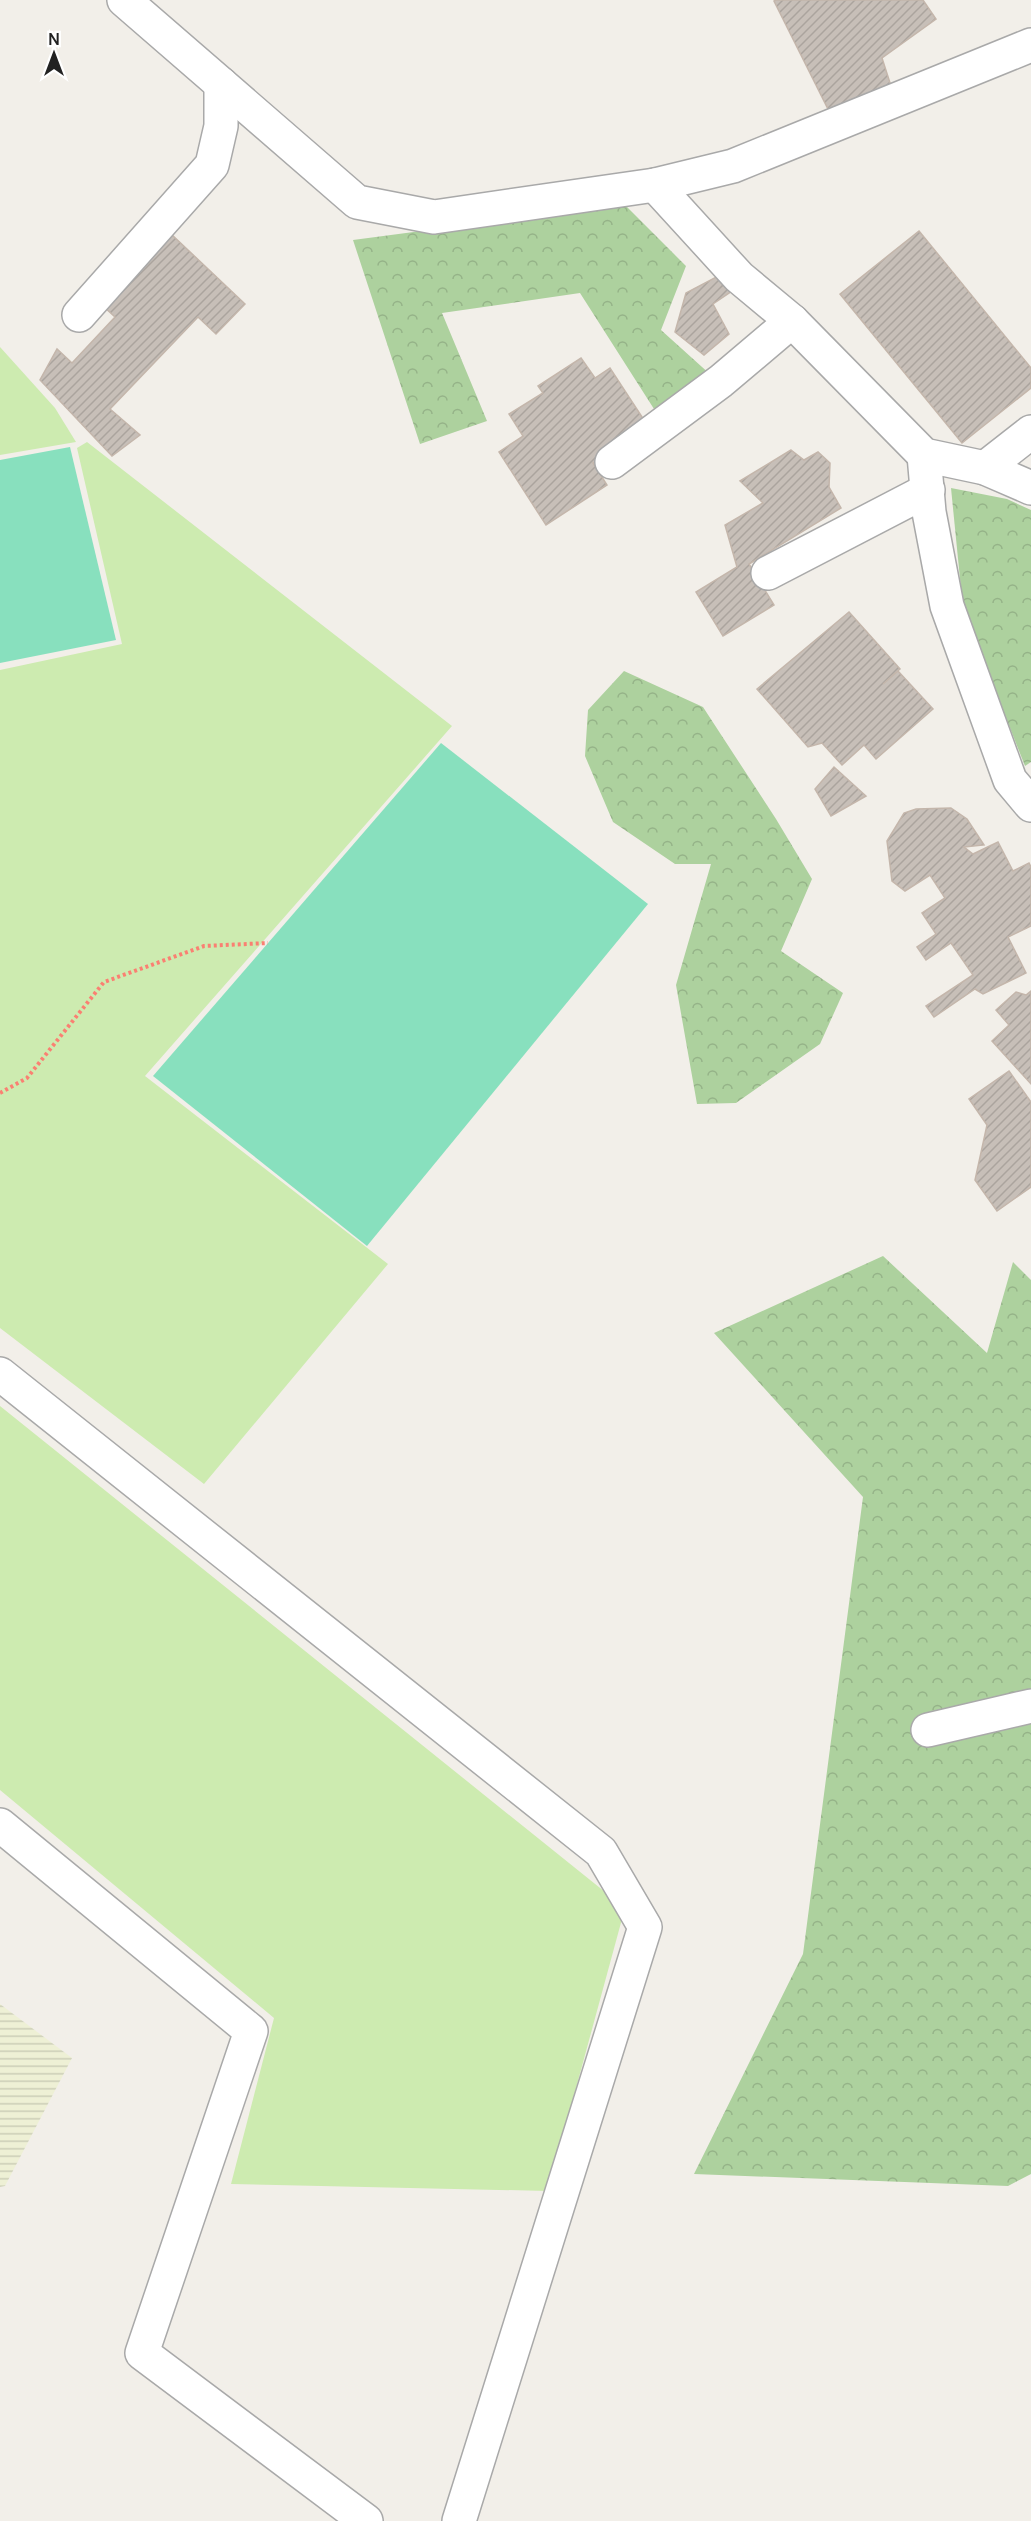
<svg xmlns="http://www.w3.org/2000/svg" width="1031" height="2521" viewBox="0 0 1031 2521" font-family="Manrope,sans-serif">
  <style>
    .farmland { fill: url(#farmland-rules) }
    .grass { fill: #cdebb0 }
    .forest { fill: url(#forest-crowns) }
    .pitch { fill: #88e0be }
    .building { fill: url(#building-hatch); stroke: #c4b6ab; stroke-width: 1.5 }
    .lines { fill: none; stroke-linecap: round; stroke-linejoin: round }
    .street-casing { stroke: #a9a9a9; stroke-width: 36 }
    .path { stroke: #fa8072; stroke-width: 4; stroke-dasharray: 3 3; stroke-linecap: butt }
    .street { stroke: #fff; stroke-width: 33 }
  </style>
  <defs>
    <pattern id="farmland-rules" width="6" height="5" patternUnits="userSpaceOnUse" patternTransform="scale(1.5)"><rect width="6" height="5" fill="#eef0d5"/><path d="M0 2.5h6" fill="none" stroke="#ccceb7"/></pattern>
    <pattern id="forest-crowns" width="20" height="18" patternUnits="userSpaceOnUse" patternTransform="scale(1.5)"><rect width="20" height="18" fill="#add19e"/><path d="M2 6a3 3 0 1 1 6 0M12 15a3 3 0 1 1 6 0" fill="none" stroke="#95b388"/></pattern>
    <pattern id="building-hatch" width="6" height="6" patternUnits="userSpaceOnUse" patternTransform="scale(1.5)"><rect width="6" height="6" fill="#c7bfb8"/><path d="M-1 1l2-2M0 6l6-6M5 7l2-2" fill="none" stroke="#aba49e"/></pattern>
  </defs>
  <rect width="100%" height="100%" fill="#f2efe9"/>
  <polygon class="farmland" points="0,2004 72,2058 5,2186 0,2187"/>
  <g class="grass">
    <polygon points="0,347 55,408 76,442 0,455"/>
    <polygon points="87,442 452,726 145,1076 388,1264 204,1484 0,1328 0,670 122,644 77,448"/>
    <polygon points="0,1406 625,1908 548,2191 231,2184 274,2018 0,1790"/>
  </g>
  <g class="forest">
    <polygon points="624,204 686,266 661,330 712,376 654,409 580,293 442,313 487,421 420,444 353,240"/>
    <polygon points="951,488 1007,499 1031,510 1031,762 1025,766 963,609"/>
    <polygon points="624,671 703,707 776,819 812,879 781,951 843,993 820,1044 736,1103 697,1104 676,985 711,864 675,864 613,822 585,756 588,710"/>
    <polygon points="883,1256 987,1353 1013,1262 1031,1280 1031,2174 1008,2186 694,2174 803,1954 863,1497 714,1333"/>
  </g>
  <g class="pitch">
    <polygon points="70,447 116,640 0,663 0,460"/>
    <polygon points="441,743 648,904 367,1246 153,1076"/>
  </g>
  <g class="building">
    <polygon points="776,0 923,0 936,19 882,58 891,86 828,109 774,1"/>
    <polygon points="919,231 1031,368 1031,388 962,443 840,294"/>
    <polygon points="170,233 245,304 216,334 198,317 110,409 140,435 112,456 40,380 57,349 72,363 115,317 102,305"/>
    <polygon points="720,275 738,287 713,304 729,334 704,355 675,332 686,293"/>
    <polygon points="581,358 595,378 610,368 644,420 627,430 632,438 593,463 607,485 546,525 499,452 523,436 509,414 543,393 538,386"/>
    <polygon points="791,450 804,460 818,452 830,463 829,487 841,508 749,564 774,605 723,636 696,592 737,567 725,525 763,503 740,481"/>
    <polygon points="849,612 900,669 883,684 898,671 933,709 876,759 864,745 842,765 822,743 808,747 757,689"/>
    <polygon points="834,767 866,796 831,816 815,789"/>
    <polygon points="951,808 967,819 984,845 964,847 973,854 998,842 1013,871 1029,863 1031,867 1031,926 1008,937 1026,973 983,994 975,989 934,1017 926,1006 973,975 951,943 926,960 917,947 936,934 922,913 945,898 930,875 905,891 892,881 887,841 904,813 916,809"/>
    <polygon points="1031,991 1031,1084 992,1041 1009,1025 996,1010 1016,992 1026,995"/>
    <polygon points="1009,1071 1031,1102 1031,1187 997,1211 975,1180 987,1125 969,1099"/>
  </g>
  <g class="lines">
    <g class="street-casing">
      <g id="street">
        <polyline points="124,0 357,202 434,217 655,185 733,166 1031,45"/>
        <polyline points="655,185 739,277 792,321 924,455 985,468 1031,488"/>
        <polyline points="79,315 212,165 221,126 221,84"/>
        <polyline points="924,455 929,512 947,606 1010,780 1031,805"/>
        <polyline points="612,462 721,381 792,321"/>
        <polyline points="985,468 1031,432"/>
        <polyline points="768,573 928,490"/>
        <polyline points="0,1374 601,1852 645,1927 459,2521"/>
        <polyline points="928,1730 1031,1706"/>
        <polyline points="0,1825 251,2031 142,2353 366,2521"/>
      </g>
    </g>
    <polyline class="path" points="0,1093 27,1078 104,982 204,946 268,943"/>
    <use href="#street" class="street"/>
  </g>
  <g transform="translate(54 54)" stroke="#ffffff" stroke-width="4.5" paint-order="stroke">
  <path d="M0-4.5L10 22L0 15L-10 22Z" fill="#222222"/>
  <text y="-9" font-size="16" font-weight="bold" text-anchor="middle" fill="#222222">N</text>
  </g>
</svg>
